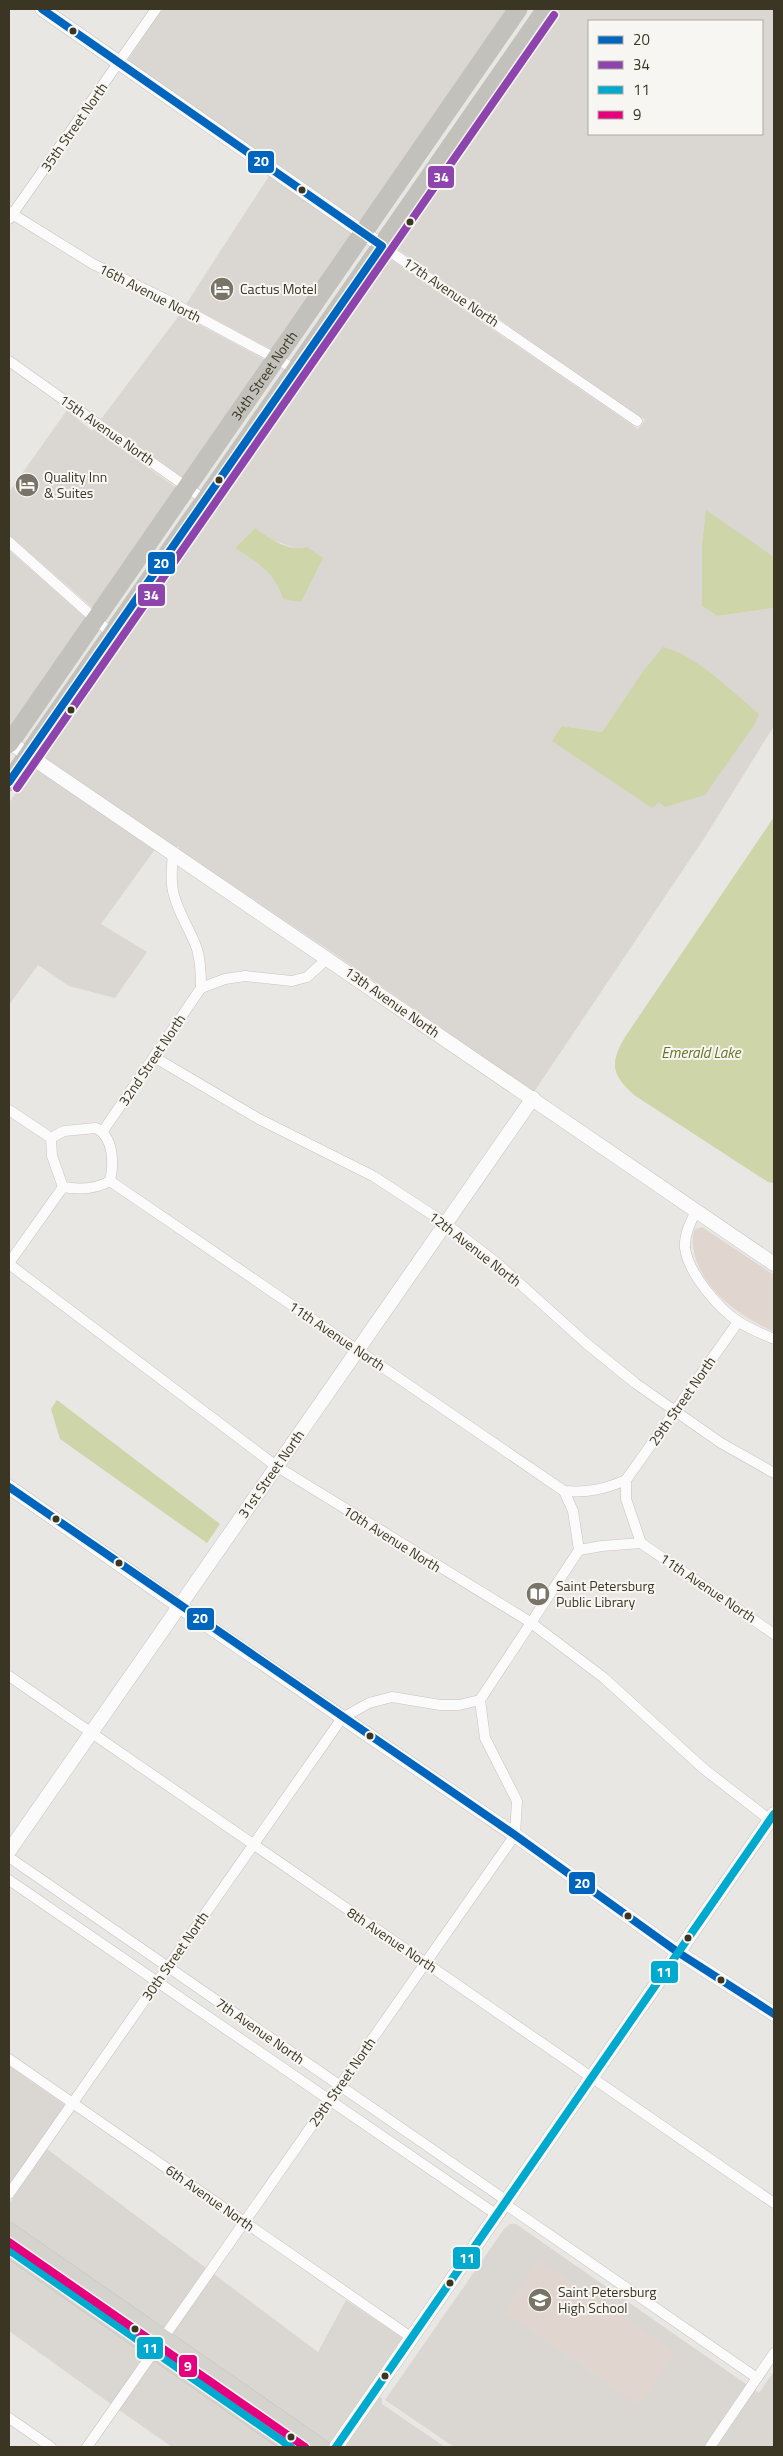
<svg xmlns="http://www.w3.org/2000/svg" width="783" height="2456" viewBox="0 0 783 2456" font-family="'Titillium Web',sans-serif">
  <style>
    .built { fill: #dad7d3; fill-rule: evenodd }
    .green { fill: #e1d5cf }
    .water { fill: #ced5a8 }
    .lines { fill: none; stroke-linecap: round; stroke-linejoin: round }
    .street-casing { stroke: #c5c3c0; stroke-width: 11 }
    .secondary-casing { stroke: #c4c3be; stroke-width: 15 }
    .primary-casing { stroke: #c5c3bd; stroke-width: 16 }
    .highway-casing { stroke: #c5c3bd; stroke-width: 19 }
    .street { stroke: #fcfbfb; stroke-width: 10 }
    .secondary { stroke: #fcfbfb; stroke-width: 14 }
    .primary { stroke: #d5d3ce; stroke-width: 15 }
    .highway { stroke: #c2c1bb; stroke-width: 18 }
    .bus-1-casing { stroke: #f8f6f3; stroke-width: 11 }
    .bus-2-casing { stroke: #f8f6f3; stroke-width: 11 }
    .bus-3-casing { stroke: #f8f6f3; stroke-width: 11 }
    .bus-4-casing { stroke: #f8f6f3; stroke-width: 11 }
    .bus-1 { stroke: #0065bd; stroke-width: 8 }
    .bus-2 { stroke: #8e44ad; stroke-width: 8 }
    .bus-3 { stroke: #00a9ce; stroke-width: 8 }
    .bus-4 { stroke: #e5007d; stroke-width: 8 }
    .bus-dot { fill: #3b3623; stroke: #f8f6f3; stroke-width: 2 }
    .labels { text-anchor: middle; stroke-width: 4; stroke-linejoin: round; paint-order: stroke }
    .street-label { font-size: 14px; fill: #3b3623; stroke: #f8f6f3 }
    .poi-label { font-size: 14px; fill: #3b3623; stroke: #f8f6f3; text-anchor: start }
    .water-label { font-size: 15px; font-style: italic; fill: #647421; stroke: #f8f6f3 }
    .line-badge { stroke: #f8f6f3; stroke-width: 2 }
    .badge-label { font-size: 14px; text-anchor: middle; font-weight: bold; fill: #fff }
  </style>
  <rect width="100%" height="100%" fill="#e9e7e4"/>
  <g class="built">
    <polygon points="162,9 511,9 362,224 127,61"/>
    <path d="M554,9H774V557L706,511L702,543V606L717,616L774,608V726L705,837L534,1092L329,950L179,850V847H175L41,756L383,254L638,429L645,420L390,244ZM589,21H762V134H589ZM255,528L267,538L300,550L283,599L279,584L263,567L235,548ZM641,674L725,684L730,691L652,808L562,726L602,732Z"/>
    <polygon points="269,176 355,234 274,351 186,304"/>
    <polygon points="180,314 267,361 185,479 101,419"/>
    <polygon points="67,410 92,431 94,429 178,489 94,609 9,535 9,492"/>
    <polygon points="9,550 87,619 9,732"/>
    <polygon points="34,766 156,848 101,924 147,952 115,998 69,986 38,965 9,1005 9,803"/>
    <polygon points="9,2066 65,2105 9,2185"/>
    <polygon points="47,2149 206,2268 163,2330 9,2223 9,2204"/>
    <polygon points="510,2224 516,2224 759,2393 774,2371 774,2447 454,2447 385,2400 504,2229"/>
    <polygon points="9,2257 146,2353 111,2404 9,2331"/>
    <polygon points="214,2274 318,2352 346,2300 404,2339 330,2446 171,2336"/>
    <polygon points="155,2359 281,2447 172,2447 119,2410"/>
    <polygon points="378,2396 382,2398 382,2404 445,2447 342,2447"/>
  </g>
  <g class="green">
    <path d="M702,1227L774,1275V1332C741,1316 706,1294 695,1256C693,1247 691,1238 695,1229Z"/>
    <polygon points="539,2260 675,2353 639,2405 504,2312"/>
  </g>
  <g class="water">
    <polygon points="706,510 774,557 774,608 717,616 702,606 702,543"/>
    <path d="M255,528C268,538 291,553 307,547L323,558L301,602L283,599C275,572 257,563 235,548Z"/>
    <path d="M663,647C697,655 732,692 759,714L754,725L705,795L665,807L659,802L652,808L552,741L562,726L602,732L641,674Z"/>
    <path d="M774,817V1183L768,1182L634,1095C612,1075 609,1064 625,1037Z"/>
    <polygon points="57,1400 220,1524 207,1543 60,1439 51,1409"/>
  </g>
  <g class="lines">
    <g class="street-casing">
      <g id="street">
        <polyline points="9,212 93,264 165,299 295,369"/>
        <polyline points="9,219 156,9"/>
        <polyline points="382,246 637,421"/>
        <polyline points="9,361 205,500"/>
        <polyline points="9,542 112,634"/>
        <polyline points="201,988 225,979 245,976 292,981 307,977 328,958"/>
        <polyline points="154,1057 259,1119 373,1176 445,1223 497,1263 587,1344 635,1383 721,1443 774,1473"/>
        <polyline points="9,1110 51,1138"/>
        <path d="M96,1128C114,1137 114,1164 110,1181C96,1189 80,1190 63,1187L52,1156L51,1138L64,1131Z"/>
        <path d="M103,1131L201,988C201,975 201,962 197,949C191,931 179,915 174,895C170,882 172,867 173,853"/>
        <path d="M110,1181L564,1491C588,1493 605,1489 626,1480L738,1322"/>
        <path d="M696,1211C690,1223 684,1235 685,1248C688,1273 719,1309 739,1322C750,1329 762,1334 774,1339"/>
        <polyline points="9,1263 63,1187"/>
        <polyline points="9,1264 276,1466 530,1622 604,1678 704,1769 770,1820"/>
        <polyline points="626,1480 626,1499 641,1543"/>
        <polyline points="641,1543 774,1634"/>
        <polyline points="579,1550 602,1546 641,1543"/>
        <polyline points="9,1676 774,2203"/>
        <polyline points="480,1700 579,1550 573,1511 564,1491"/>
        <polyline points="13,1860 507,2201"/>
        <polyline points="9,1880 497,2215"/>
        <polyline points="9,2059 412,2338"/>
        <polyline points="9,2194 342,1718 369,1703 392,1697 440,1705 459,1705 480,1700 485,1738 517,1801 515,1835 87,2447"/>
        <polyline points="505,2204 757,2378"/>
        <polyline points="9,2418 51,2447"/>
        <polyline points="710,2447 774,2353"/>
      </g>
    </g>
    <g class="secondary-casing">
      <g id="secondary">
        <polyline points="42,9 382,246"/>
        <polyline points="9,742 774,1264"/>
        <polyline points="9,1487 179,1606 515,1835 679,1953 774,2014"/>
        <polyline points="9,1851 533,1098"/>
        <polyline points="336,2447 774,1814"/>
      </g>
    </g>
    <g class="primary-casing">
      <g id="primary">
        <polyline points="9,2230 322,2447"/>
        <polyline points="9,2250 291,2447"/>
      </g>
    </g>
    <g class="highway-casing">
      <g id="highway">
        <path id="s1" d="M9,744L518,9"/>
        <polyline points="9,782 546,9"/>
      </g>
    </g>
    <use href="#street" class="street"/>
    <use href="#secondary" class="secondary"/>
    <use href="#primary" class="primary"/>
    <use href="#highway" class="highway"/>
    <g class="bus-1-casing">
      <g id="bus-1">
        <polyline points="9,782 382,246 42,9"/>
        <polyline points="9,1487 515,1835 679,1953 774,2014"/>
      </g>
    </g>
    <g class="bus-2-casing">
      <polyline id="bus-2" points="17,788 554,15"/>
    </g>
    <g class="bus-3-casing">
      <g id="bus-3">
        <polyline points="9,2250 291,2447"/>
        <polyline points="336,2447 774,1814"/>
      </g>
    </g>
    <g class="bus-4-casing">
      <polyline id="bus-4" points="9,2242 305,2447"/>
    </g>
    <use href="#bus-1" class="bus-1"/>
    <use href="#bus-2" class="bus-2"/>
    <use href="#bus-3" class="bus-3"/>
    <use href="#bus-4" class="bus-4"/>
  </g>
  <defs>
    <g id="hotel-disc" transform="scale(1.25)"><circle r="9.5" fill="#787467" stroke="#f8f6f3"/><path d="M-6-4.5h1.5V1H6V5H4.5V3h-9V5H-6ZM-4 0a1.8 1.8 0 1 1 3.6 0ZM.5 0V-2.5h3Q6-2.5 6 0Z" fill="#fff"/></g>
    <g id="library-disc" transform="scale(1.25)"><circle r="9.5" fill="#787467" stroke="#f8f6f3"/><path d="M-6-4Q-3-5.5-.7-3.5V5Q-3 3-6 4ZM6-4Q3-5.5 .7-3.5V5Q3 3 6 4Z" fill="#fff"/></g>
    <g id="school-disc" transform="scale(1.25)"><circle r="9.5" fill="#787467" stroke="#f8f6f3"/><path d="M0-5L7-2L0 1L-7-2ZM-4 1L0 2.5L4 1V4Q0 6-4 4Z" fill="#fff"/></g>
  </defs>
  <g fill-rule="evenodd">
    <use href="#hotel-disc" x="222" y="289"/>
    <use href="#hotel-disc" x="27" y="485"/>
    <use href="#library-disc" x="538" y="1594"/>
    <use href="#school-disc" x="540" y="2300"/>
  </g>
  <g class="bus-dot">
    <circle cx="73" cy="31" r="4.5"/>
    <circle cx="302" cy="190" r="4.5"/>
    <circle cx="410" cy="222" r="4.5"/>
    <circle cx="219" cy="480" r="4.5"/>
    <circle cx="71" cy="710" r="4.5"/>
    <circle cx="56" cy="1519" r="4.5"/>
    <circle cx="119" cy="1563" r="4.5"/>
    <circle cx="370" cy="1736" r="4.5"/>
    <circle cx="628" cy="1916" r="4.5"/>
    <circle cx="688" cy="1938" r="4.5"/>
    <circle cx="721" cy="1980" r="4.5"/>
    <circle cx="450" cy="2283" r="4.5"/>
    <circle cx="135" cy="2329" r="4.5"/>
    <circle cx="385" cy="2376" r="4.5"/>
    <circle cx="291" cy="2437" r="4.5"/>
  </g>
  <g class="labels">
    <g class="street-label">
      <text transform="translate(74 127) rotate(-55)" y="5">35th Street North</text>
      <text transform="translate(451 292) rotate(34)" y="5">17th Avenue North</text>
      <text transform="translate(150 293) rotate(27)" y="5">16th Avenue North</text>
      <text dy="5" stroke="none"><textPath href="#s1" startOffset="448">34th Street North</textPath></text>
      <text transform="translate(107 430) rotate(35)" y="5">15th Avenue North</text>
      <text transform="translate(392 1002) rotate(35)" y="5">13th Avenue North</text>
      <text transform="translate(152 1060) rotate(-56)" y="5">32nd Street North</text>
      <text transform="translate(475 1249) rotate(38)" y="5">12th Avenue North</text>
      <text transform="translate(337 1336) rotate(34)" y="5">11th Avenue North</text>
      <text transform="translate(682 1401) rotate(-55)" y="5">29th Street North</text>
      <text transform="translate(271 1474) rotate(-55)" y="5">31st Street North</text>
      <text transform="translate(392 1539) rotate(32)" y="5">10th Avenue North</text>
      <text transform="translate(708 1588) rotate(34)" y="5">11th Avenue North</text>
      <text transform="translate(392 1940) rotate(34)" y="5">8th Avenue North</text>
      <text transform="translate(175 1956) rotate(-55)" y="5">30th Street North</text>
      <text transform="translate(260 2031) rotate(35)" y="5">7th Avenue North</text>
      <text transform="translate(342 2082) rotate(-55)" y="5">29th Street North</text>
      <text transform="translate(210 2198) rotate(35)" y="5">6th Avenue North</text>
    </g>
    <g class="poi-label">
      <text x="240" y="294">Cactus Motel</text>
      <text x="44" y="482">Quality Inn<tspan x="44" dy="16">&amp; Suites</tspan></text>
      <text x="556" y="1591">Saint Petersburg<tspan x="556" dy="16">Public Library</tspan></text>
      <text x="558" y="2297">Saint Petersburg<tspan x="558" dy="16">High School</tspan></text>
    </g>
    <g class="water-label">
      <text x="701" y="1058">Emerald Lake</text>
    </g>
  </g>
  <g class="line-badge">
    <rect x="247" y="150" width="28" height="24" rx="5" fill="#0065bd"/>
    <rect x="427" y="165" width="28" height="24" rx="5" fill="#8e44ad"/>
    <rect x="147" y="551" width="29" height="24" rx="5" fill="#0065bd"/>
    <rect x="137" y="583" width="29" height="24" rx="5" fill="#8e44ad"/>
    <rect x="186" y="1607" width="29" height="24" rx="5" fill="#0065bd"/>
    <rect x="568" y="1871" width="28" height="24" rx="5" fill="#0065bd"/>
    <rect x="650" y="1960" width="29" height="24" rx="5" fill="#00a9ce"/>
    <rect x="452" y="2246" width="29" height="24" rx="5" fill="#00a9ce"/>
    <rect x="136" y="2336" width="28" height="24" rx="5" fill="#00a9ce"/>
    <rect x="178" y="2354" width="20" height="24" rx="5" fill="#e5007d"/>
  </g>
  <g class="badge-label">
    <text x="261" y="166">20</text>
    <text x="441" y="182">34</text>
    <text x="161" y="568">20</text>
    <text x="151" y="600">34</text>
    <text x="200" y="1623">20</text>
    <text x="582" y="1888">20</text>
    <text x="664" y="1977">11</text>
    <text x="467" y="2263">11</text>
    <text x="150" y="2353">11</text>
    <text x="188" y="2371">9</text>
  </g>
  <rect width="783" height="2456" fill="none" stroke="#3b3623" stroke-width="20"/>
  <rect x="588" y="20" width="175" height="115" fill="#f8f6f3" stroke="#aca9a0"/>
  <rect x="598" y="36" width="25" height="8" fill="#0065bd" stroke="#aca9a0"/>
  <text x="633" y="45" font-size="15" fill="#3b3623">20</text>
  <rect x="598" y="61" width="25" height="8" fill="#8e44ad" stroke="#aca9a0"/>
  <text x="633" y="70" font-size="15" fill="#3b3623">34</text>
  <rect x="598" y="86" width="25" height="8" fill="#00a9ce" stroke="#aca9a0"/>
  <text x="633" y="95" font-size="15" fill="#3b3623">11</text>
  <rect x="598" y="111" width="25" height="8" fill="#e5007d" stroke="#aca9a0"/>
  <text x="633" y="120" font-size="15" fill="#3b3623">9</text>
</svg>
